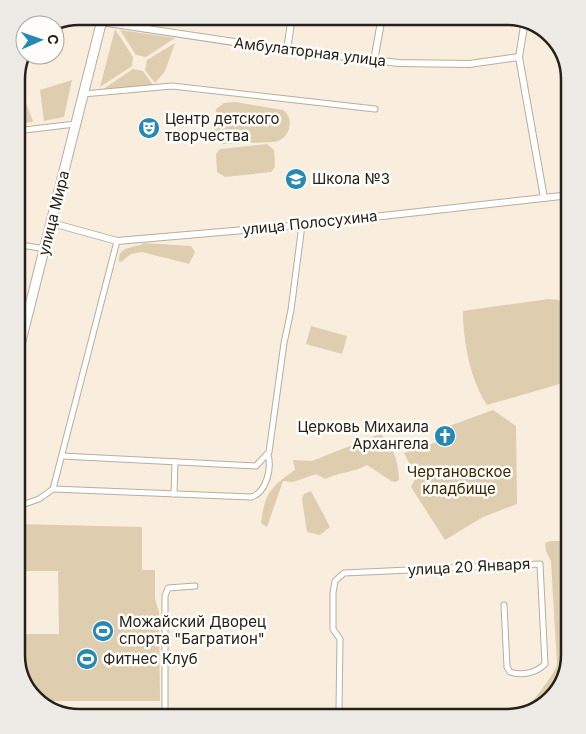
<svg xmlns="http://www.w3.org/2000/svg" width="586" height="734" viewBox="0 0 586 734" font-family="Inter,sans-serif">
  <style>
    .green { fill: #decdaf }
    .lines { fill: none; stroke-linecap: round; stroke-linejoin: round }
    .minor-casing { stroke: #b8ae9d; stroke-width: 7 }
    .tertiary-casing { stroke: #b8ae9d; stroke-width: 8 }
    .primary-casing { stroke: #b8ae9d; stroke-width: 11 }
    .minor { stroke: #fff; stroke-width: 5 }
    .tertiary { stroke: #fff; stroke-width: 6 }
    .primary { stroke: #fff; stroke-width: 9 }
    .labels { text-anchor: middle; stroke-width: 5; stroke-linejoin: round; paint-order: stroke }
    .street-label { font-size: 15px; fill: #26221b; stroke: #fffdf9 }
    .poi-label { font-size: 15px; fill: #26221b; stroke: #fffdf9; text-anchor: start }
    .park-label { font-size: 15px; fill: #3b2800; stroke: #fffdf9 }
    .rim { fill: none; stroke: #26221b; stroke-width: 2.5 }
  </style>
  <rect width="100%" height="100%" fill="#f9eedd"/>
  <g class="green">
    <polygon points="115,29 133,57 132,66 100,87"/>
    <polygon points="120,30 175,38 146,57 136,55"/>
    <polygon points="175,43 165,71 155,83 145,70 147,60"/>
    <polygon points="133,69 143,71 153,85 102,90"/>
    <polygon points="72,80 64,117 44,121 40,90"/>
    <polygon points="16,96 24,98 33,121 32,122 16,124"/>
    <path d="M235,102L283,110C296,119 289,140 274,142L222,144L214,132L216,109L224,103Z"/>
    <polygon points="267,144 274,150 275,167 271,172 225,177 217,172 216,154 220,149"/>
    <path d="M144,243L191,246L195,252L189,264L142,252L131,254L121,262H119C117,245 135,249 144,243Z"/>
    <path d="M548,299L559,300C570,328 570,352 570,381L487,405C470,380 463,341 463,311Z"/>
    <polygon points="311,326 347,336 342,354 306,344"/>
    <polygon points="493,410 516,426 517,504 483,517 445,540 411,487 416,477 404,453 452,437 449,426"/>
    <path d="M380,434C393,443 399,464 399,480L395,482L391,481L367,465C353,473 339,472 325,479L316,474L293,482L283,481L267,527L261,523C265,492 271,487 295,470L293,460L312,461Z"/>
    <polygon points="311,491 330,527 320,535 307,532 302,499 304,494"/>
    <polygon points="16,524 142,527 142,570 155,570 155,599 159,612 160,701 40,701 27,690 16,656 16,634 59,634 58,571 19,571"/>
    <path d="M550,541H570C570,573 577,663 561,687C549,704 538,708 520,714C529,707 554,675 557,665L551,561L546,551L545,543Z"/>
  </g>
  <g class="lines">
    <g class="minor-casing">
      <g id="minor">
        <polyline points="83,94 172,86 375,109"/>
        <polyline points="16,131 75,124"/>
        <polyline points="16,244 45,249"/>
        <polyline points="62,456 256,466 269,452 284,343 291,310 302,225"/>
        <path d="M53,489L251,497C266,493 272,469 268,455"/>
        <polyline points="174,494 175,462"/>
        <polyline points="16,507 39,499 53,489 117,241"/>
        <polyline points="165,716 165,596 168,588 195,586"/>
        <path d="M337,718L339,710L340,639L333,629V593L335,581L344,573L540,564L545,664C536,673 522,676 510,672L507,667L504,605"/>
      </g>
    </g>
    <g class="tertiary-casing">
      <g id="tertiary">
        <polyline points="525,20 519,57 544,198"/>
        <polyline points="101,22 287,50 399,63 469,64 519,57"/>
        <polyline points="287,50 292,16"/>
        <polyline points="374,61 382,16"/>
        <polyline points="52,223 117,241 302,225 570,195"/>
        <polyline points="68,715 286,718"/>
      </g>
    </g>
    <g class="primary-casing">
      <polyline id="primary" points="16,361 103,16"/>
    </g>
    <use href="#minor" class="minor"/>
    <use href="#tertiary" class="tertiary"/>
    <use href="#primary" class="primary"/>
  </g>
  <defs>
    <g id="theatre-disc" transform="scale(1.125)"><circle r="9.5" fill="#2589b3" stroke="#fffdf9"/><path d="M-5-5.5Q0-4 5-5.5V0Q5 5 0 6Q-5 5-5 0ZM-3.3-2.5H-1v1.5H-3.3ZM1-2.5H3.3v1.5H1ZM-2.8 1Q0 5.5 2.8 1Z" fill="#fff"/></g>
    <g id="school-disc" transform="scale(1.125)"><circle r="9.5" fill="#2589b3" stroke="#fffdf9"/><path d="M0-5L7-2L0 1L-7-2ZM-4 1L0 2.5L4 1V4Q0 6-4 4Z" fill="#fff"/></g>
    <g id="church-disc" transform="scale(1.125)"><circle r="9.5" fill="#2589b3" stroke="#fffdf9"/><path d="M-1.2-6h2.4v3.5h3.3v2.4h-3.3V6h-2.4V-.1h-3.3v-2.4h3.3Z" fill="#fff"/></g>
    <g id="stadium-disc" transform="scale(1.125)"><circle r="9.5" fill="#2589b3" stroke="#fffdf9"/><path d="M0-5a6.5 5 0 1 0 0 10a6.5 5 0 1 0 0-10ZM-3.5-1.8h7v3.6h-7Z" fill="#fff"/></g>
  </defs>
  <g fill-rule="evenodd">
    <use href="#theatre-disc" x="149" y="128"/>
    <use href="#school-disc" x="296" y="179"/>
    <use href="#church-disc" x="445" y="436"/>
    <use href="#stadium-disc" x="103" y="631"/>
    <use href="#stadium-disc" x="87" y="659"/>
  </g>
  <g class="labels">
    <g class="street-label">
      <text transform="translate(310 52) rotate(7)" y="5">Амбулаторная улица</text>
      <text transform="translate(54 213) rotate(-76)" y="5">улица Мира</text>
      <text transform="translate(310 223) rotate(-6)" y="5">улица Полосухина</text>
      <text transform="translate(469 567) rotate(-3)" y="5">улица 20 Января</text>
    </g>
    <g class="poi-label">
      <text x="165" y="124">Центр детского<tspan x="165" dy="17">творчества</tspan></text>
      <text x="312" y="184">Школа №3</text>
      <text x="429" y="432" text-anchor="end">Церковь Михаила<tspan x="429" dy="17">Архангела</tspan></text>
      <text x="119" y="627">Можайский Дворец<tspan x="119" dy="17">спорта "Багратион"</tspan></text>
      <text x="103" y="664">Фитнес Клуб</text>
    </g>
    <g class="park-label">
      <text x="459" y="477">Чертановское<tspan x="459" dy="17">кладбище</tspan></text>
    </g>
  </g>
  <path d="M0 0H586V734H0ZM79 25H507A54 54 0 0 1 561 79V655A54 54 0 0 1 507 709H79A54 54 0 0 1 25 655V79A54 54 0 0 1 79 25Z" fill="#eeebe7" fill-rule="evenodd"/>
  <path class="rim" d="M79 25H507A54 54 0 0 1 561 79V655A54 54 0 0 1 507 709H79A54 54 0 0 1 25 655V79A54 54 0 0 1 79 25Z"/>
  <g transform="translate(40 40) rotate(88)"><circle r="24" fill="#fffdf9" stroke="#a8a5a0"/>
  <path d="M0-4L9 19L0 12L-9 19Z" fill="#2589b3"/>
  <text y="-8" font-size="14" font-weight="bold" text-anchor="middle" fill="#26221b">С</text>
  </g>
</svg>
